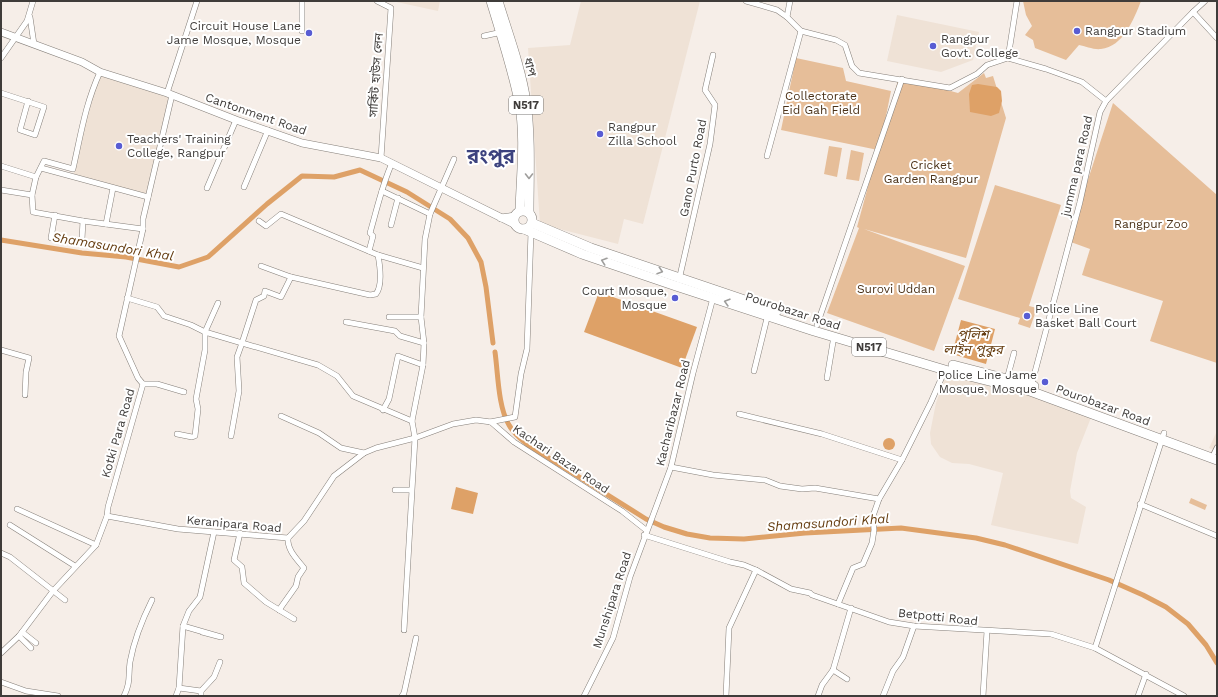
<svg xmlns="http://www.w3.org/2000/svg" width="1218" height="697" viewBox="0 0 1218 697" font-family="'Work Sans','Noto Sans Bengali',sans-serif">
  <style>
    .built { fill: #efe2d6 }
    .green { fill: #e6be99 }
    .water { fill: #dea167 }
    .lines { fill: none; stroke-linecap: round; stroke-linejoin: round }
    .canal { stroke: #dea167; stroke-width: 5 }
    .pedestrian-casing { stroke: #857f79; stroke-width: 5.5 }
    .minor-casing { stroke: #857f79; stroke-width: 6 }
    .secondary-casing { stroke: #857f79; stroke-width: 8 }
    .trunk-casing { stroke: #857f79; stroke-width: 10 }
    .pedestrian { stroke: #fff; stroke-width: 4 }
    .minor { stroke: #fff; stroke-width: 5 }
    .secondary { stroke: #fff; stroke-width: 7 }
    .trunk { stroke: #fff; stroke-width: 9 }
    .oneway { stroke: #9f9e9c }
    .poi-dot { fill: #585cd3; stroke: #fff; stroke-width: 1.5 }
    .labels { text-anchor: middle; stroke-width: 4; stroke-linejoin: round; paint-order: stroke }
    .shield { fill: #fff; stroke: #797675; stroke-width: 1 }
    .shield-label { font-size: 11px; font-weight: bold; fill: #3f3c3a }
    .poi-label { font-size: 12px; fill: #3f3c3a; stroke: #fff; text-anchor: start }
    .street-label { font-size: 12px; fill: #3f3c3a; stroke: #fff }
    .park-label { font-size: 12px; fill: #4b3218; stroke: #fff }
    .water-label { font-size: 13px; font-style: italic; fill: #643b0e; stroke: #fff }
    .town-label { font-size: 20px; font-weight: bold; fill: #3c427e; stroke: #fff }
  </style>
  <rect width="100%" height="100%" fill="#f6eee8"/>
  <g class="built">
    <polygon points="392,1 440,1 438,11"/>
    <polygon points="581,1 700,1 643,224 624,219 618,244 540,224 528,48 570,45"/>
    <polygon points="897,15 979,32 973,60 941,72 887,61"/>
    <polygon points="100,74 171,96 147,196 73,176 78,158 81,133"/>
    <polygon points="947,373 1036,388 1094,410 1077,453 1070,491 1071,498 1086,507 1078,544 991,525 1003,473 969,464 952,463 940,457 931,444 930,433 936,403"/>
    <polygon points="1217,431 1217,451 1209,448"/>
  </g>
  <g class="green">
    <path d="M1023,1H1141C1134,19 1123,47 1101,49C1094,50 1085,46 1079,45L1066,60L1035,48L1033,40L1025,35L1032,26L1026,15Z"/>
    <polygon points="796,58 843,68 846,81 891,91 882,136 899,77 958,93 984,73 986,78 993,76 1006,118 966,258 864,229 965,266 934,351 827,313 859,228 857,227 878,150 781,130"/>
    <polygon points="1113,103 1217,195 1217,363 1150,341 1163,301 1082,275 1090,249 1068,241"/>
    <polygon points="829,146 842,148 837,177 824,174"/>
    <polygon points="851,150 864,153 859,181 846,179"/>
    <polygon points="995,185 1061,205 1029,306 1037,308 1030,328 1018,324 1020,318 958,299"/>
    <polygon points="1191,498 1207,505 1205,510 1189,503"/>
  </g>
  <g class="water">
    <polygon points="978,84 997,87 1001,91 1002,101 999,113 991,116 970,112 969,94 972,85"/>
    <polygon points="599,292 697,327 682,368 584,332"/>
    <polygon points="961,320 995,329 986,364 952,354"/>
    <circle cx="889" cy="444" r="6"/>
    <polygon points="456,487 478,493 473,514 451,509"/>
  </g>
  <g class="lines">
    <g class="canal">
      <polyline points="1,240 82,253 126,257 179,267 208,257 267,204 302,176 334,177 360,170 407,192 450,219 468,238 481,262 486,287 493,343"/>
      <path d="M495,352C498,373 498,407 509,425C514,434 521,439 528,445L646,519L664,527L687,534L710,538L744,539L805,533L901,528L976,538L1005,545L1109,580L1143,595L1166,607L1188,624L1206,645L1217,663"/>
    </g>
    <g class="pedestrian-casing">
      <polyline id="pedestrian" points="1214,453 1217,447"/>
    </g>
    <g class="minor-casing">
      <g id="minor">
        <polyline points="377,1 391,8 381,158"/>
        <polyline points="746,1 777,10 787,17 801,31 836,40 845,45 852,66 859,73 950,88 977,74 987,65 1008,58 1046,69 1082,82 1106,101"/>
        <polyline points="1193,12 1205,1"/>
        <polyline points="30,17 34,44"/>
        <polyline points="787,17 790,1"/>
        <polyline points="302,31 302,1"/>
        <polyline points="484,36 502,32"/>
        <polyline points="1,58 27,21 33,1"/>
        <polyline points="1008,58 1017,1"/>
        <polyline points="1,93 44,107 35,135 20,130 28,101"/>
        <polyline points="167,93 197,1"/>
        <polyline points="767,156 801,31"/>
        <path d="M1,166L36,177L44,161L73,169C81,134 85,105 100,72"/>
        <polyline points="41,168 148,197"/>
        <polyline points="36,177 32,195 33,212 83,221 143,229"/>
        <polyline points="244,187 268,130"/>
        <polyline points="207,188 236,120"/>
        <polyline points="1,190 32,195"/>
        <polyline points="382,191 430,214"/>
        <polyline points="259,221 266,226 281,214 378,255"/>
        <polyline points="106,224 113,188"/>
        <polyline points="391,225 398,198"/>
        <polyline points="51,238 55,215"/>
        <polyline points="82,239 83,221"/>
        <path d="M369,251L373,236L370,233C377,209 382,185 392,163"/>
        <path d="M261,266L291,277L370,295L376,294C383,285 380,266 378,255L423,268"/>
        <polyline points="679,280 710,144 715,105 705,90 713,55"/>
        <polyline points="127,298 157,307 164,316 191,325 205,332 205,350 196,399 198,409 195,436 192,437 177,434"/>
        <polyline points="218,303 205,332 242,343 256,300 264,296 265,291 281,297 291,277"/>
        <polyline points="389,317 421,317"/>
        <polyline points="346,322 395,331 400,336 424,343"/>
        <polyline points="817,325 902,79"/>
        <polyline points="1,350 29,358 26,372 25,395"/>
        <polyline points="754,371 768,314"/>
        <polyline points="827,378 834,336"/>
        <polyline points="1007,379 1014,353"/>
        <polyline points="143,384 157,384 184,392"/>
        <polyline points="1031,387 1080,202 1100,112 1106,101 1193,12 1217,38"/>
        <polyline points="383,410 389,399 398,356 423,365"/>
        <polyline points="739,414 822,434 902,460"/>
        <polyline points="281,416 319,433 341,448 364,453"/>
        <polyline points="490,422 515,417 521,374 527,349 531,232"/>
        <polyline points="231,436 239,391 237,357 242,343 318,365 337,376 353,396 412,421"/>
        <polyline points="671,467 713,475 765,480 780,486 802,489 815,488 879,499"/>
        <polyline points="395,490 411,490"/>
        <polyline points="1140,504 1217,536"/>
        <polyline points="17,509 96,545"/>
        <polyline points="107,516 178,529 288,538 304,521 334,476 364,453 376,448 415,438 453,424 476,420 491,422 514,442 622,511 646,530"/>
        <polyline points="10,525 75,566"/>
        <polyline points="240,533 234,560 242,567 244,583 266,602 294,619"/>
        <polyline points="644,535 730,562 744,565 756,570 791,589 810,593 812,595 889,622 914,626 1051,634 1095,648 1184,696"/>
        <polyline points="1,553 10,557 65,600"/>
        <polyline points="838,604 853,568 863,564 872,543 874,530 873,516 879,499 902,460 931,402 945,370"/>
        <path d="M279,610L296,586L298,577L304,568C297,559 287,550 288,538"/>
        <polyline points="183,626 221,637 202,632"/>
        <polyline points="404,630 415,438 412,421 423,365 424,343 421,317 425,239 430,214 454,159"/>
        <polyline points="22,632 36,643"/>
        <polyline points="19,636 31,648"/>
        <polyline points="1095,648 1164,433"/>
        <polyline points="1,653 19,636 53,591 96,545 107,516 108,507 143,384 138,378 119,336 143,229 143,219 172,95"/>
        <polyline points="833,670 847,679"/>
        <polyline points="1,682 26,691 58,696"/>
        <polyline points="179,688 201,691 201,696"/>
        <polyline points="201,691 214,677 220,662"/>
        <path d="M124,696C131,681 128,677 130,662C134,640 142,620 152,600"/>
        <polyline points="176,696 179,688 183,626 189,611 200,597 214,532"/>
        <polyline points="402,696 404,693 416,638"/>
        <polyline points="584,696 613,638 630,577 671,467 693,373 713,298"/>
        <polyline points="726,696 729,628 756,570"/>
        <polyline points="818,696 822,685 833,670 851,608"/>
        <polyline points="883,696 893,671 903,657 914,626"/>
        <polyline points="983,696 987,631"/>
        <polyline points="1138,696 1146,674"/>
      </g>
    </g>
    <g class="secondary-casing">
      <g id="secondary">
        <polyline points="1,32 82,62 100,72 167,93 236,120 302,143 381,158 516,225"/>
        <polyline points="501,218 515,216"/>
      </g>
    </g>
    <g class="trunk-casing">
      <g id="trunk">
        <path d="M491,1C501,34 512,67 519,101C526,137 521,175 520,211"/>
        <path d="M498,1C508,34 521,68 526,102C531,138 529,176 529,213"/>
        <circle cx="523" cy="220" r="9"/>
        <polyline points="532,223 591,248 777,311"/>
        <polyline points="524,229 582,254 676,286 814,331 945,370 1030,391 1217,460"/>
        <polyline points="953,365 1034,386"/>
      </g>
    </g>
    <use href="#pedestrian" class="pedestrian"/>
    <use href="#minor" class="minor"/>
    <use href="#secondary" class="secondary"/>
    <use href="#trunk" class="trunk"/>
  </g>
  <defs><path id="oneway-chevron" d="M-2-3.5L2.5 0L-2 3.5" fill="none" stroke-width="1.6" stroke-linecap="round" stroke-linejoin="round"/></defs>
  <g class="oneway">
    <use href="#oneway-chevron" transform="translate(529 176) rotate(90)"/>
    <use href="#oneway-chevron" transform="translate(604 261) rotate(-161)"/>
    <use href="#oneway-chevron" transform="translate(660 271) rotate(18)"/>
    <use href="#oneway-chevron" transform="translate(727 302) rotate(-164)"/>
  </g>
  <g class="poi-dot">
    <circle cx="1077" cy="31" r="4"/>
    <circle cx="309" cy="33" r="4"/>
    <circle cx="933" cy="46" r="4"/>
    <circle cx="600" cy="134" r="4"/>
    <circle cx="119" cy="146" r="4"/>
    <circle cx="675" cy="298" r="4"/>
    <circle cx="1027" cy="316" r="4"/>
    <circle cx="1045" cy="382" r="4"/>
  </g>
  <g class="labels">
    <g class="shield">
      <rect x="509" y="96" width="34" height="18" rx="3"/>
      <rect x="852" y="338" width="34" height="18" rx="3"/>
    </g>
    <g class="shield-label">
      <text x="526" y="109">N517</text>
      <text x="869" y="351">N517</text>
    </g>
    <g class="poi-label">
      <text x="301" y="30" text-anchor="end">Circuit House Lane<tspan x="301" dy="14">Jame Mosque, Mosque</tspan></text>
      <text x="1085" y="35">Rangpur Stadium</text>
      <text x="941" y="43">Rangpur<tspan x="941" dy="14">Govt. College</tspan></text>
      <text x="608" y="131">Rangpur<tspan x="608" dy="14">Zilla School</tspan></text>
      <text x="127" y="143">Teachers' Training<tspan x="127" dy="14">College, Rangpur</tspan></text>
      <text x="667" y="295" text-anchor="end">Court Mosque,<tspan x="667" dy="14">Mosque</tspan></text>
      <text x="1035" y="313">Police Line<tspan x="1035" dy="14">Basket Ball Court</tspan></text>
      <text x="1037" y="379" text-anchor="end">Police Line Jame<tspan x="1037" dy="14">Mosque, Mosque</tspan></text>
    </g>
    <g class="street-label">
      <text transform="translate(530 67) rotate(76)" y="4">ধাপ</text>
      <text transform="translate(376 75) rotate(-86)" y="4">সার্কিট হাউস লেন</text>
      <text transform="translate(256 114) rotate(19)" y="4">Cantonment Road</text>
      <text transform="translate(1077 166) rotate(-77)" y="4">jumma para Road</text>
      <text transform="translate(693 168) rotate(-79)" y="4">Gano Purto Road</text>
      <text transform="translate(793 311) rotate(18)" y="4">Pourobazar Road</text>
      <text transform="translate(1103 405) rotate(20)" y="4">Pourobazar Road</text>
      <text transform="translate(673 413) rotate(-76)" y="4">Kacharibazar Road</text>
      <text transform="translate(118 433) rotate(-74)" y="4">Kotki Para Road</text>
      <text transform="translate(561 459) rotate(34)" y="4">Kachari Bazar Road</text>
      <text transform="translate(234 524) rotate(5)" y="4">Keranipara Road</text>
      <text transform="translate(612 600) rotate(-72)" y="4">Munshipara Road</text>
      <text transform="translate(938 617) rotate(6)" y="4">Betpotti Road</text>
    </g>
    <g class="park-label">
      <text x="821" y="100">Collectorate<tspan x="821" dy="14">Eid Gah Field</tspan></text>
      <text x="931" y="169">Cricket<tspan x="931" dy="14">Garden Rangpur</tspan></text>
      <text x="1151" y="228">Rangpur Zoo</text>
      <text x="896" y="293">Surovi Uddan</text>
    </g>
    <g class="water-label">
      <text transform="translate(113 246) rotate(9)" y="5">Shamasundori Khal</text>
      <text x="973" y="339">পুলিশ<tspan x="973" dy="15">লাইন পুকুর</tspan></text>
      <text transform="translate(828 522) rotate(-4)" y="5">Shamasundori Khal</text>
    </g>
    <g class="town-label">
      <text x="491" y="163">রংপুর</text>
    </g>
  </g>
  <rect width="1218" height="697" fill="none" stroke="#3f3c3a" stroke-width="4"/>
</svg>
